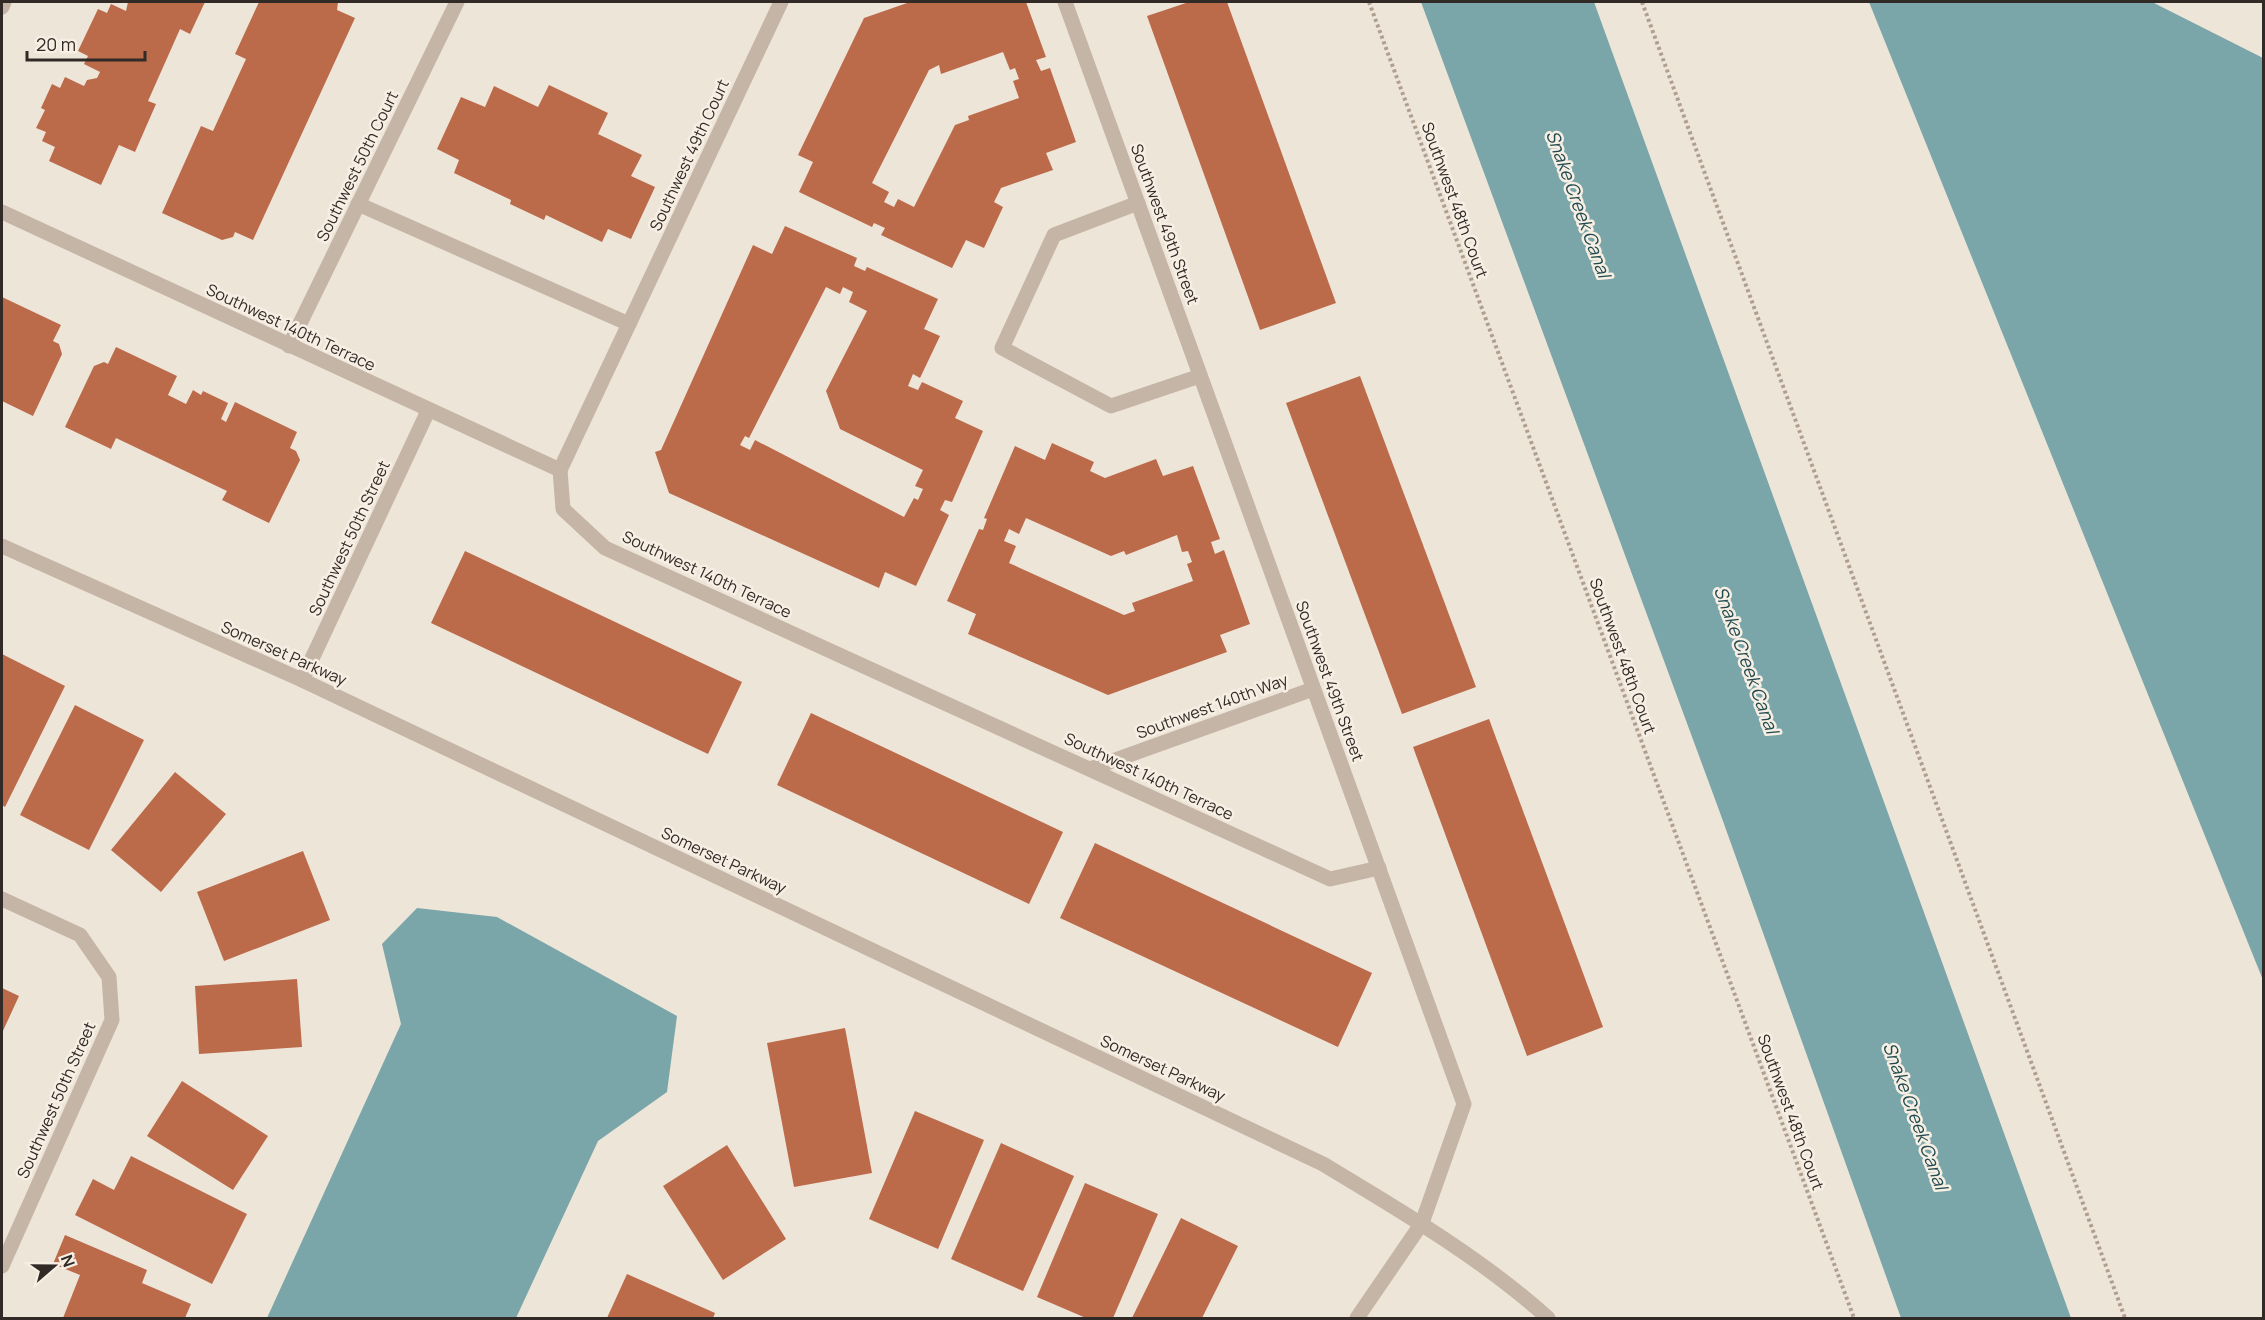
<svg xmlns="http://www.w3.org/2000/svg" width="2265" height="1320" viewBox="0 0 2265 1320" font-family="Manrope,sans-serif">
  <style>
    .water { fill: #7aa5a9 }
    .building { fill: #bb6a4a; fill-rule: evenodd }
    .lines { fill: none; stroke-linecap: round; stroke-linejoin: round }
    .path { stroke: #b09f90; stroke-width: 4; stroke-dasharray: 3 3; stroke-linecap: butt }
    .lane { stroke: #c5b5a6; stroke-width: 15 }
    .street { stroke: #c5b5a6; stroke-width: 15 }
    .labels { text-anchor: middle; stroke-width: 5; stroke-linejoin: round; paint-order: stroke }
    .street-label { font-size: 16px; fill: #322a26; stroke: #f7efe4 }
    .water-label { font-size: 18px; font-style: italic; fill: #204a4f; stroke: #f7efe4 }
  </style>
  <rect width="100%" height="100%" fill="#eee5d9"/>
  <g class="water">
    <polygon points="1421,2 1594,2 2071,1318 1901,1318 1719,810"/>
    <polygon points="1869,2 2152,2 2263,58 2263,980"/>
    <polygon points="417,908 497,917 677,1016 667,1092 598,1141 516,1318 267,1318 401,1024 382,944"/>
  </g>
  <g class="building">
    <polygon points="128,2 205,2 190,34 180,29 148,101 156,104 135,152 119,145 101,185 49,161 55,147 42,141 46,132 36,128 45,110 41,108 52,84 60,88 65,77 84,86 87,80 97,78 100,72 84,64 88,56 78,51 98,9 107,13 111,4 126,11"/>
    <polygon points="259,2 338,2 337,10 355,18 253,240 235,232 233,237 222,240 162,213 201,126 213,131 246,59 235,54"/>
    <path d="M910,2H1026L1046,57L1036,60L1041,71L1050,68L1076,142L1046,153L1053,170L1001,188L994,202L1003,207L984,248L966,240L952,268L881,235L885,228L874,223L872,227L799,192L813,162L798,155L864,18ZM1003,52L1010,70L1015,68L1019,79L1013,81L1019,98L968,116L969,120L955,125L914,207L898,199L894,207L884,202L889,192L872,183L929,70L939,65L941,74Z"/>
    <polygon points="1189,2 1227,2 1336,303 1260,330 1147,16"/>
    <polygon points="549,85 608,113 598,134 642,155 631,176 655,187 631,239 608,229 602,242 546,215 544,220 510,204 511,200 454,173 459,160 437,149 461,97 485,107 494,86 538,107"/>
    <path d="M785,226L857,258L854,266L865,271L867,267L938,299L924,329L940,336L920,378L913,374L908,386L918,390L922,382L963,401L955,418L983,431L952,502L945,500L940,510L949,515L916,586L885,572L879,588L669,493L655,452L661,450L753,245L772,254ZM826,287L840,294L843,287L853,292L849,302L867,311L826,391L840,429L923,470L915,486L923,489L918,500L914,498L904,517L755,440L750,450L740,445L745,436L749,438Z"/>
    <polygon points="2,297 61,325 53,341 59,344 62,354 33,416 2,401"/>
    <polygon points="116,347 177,376 168,395 186,404 193,390 201,395 203,391 228,403 221,419 226,422 235,402 297,432 290,448 296,451 300,460 269,523 222,500 227,491 116,438 111,449 65,427 94,366 104,362 108,364"/>
    <polygon points="1360,376 1476,687 1402,714 1286,403"/>
    <path d="M1052,443L1094,462L1090,471L1105,478L1156,459L1163,476L1193,466L1220,539L1211,542L1215,554L1224,550L1250,624L1220,635L1227,652L1108,695L968,634L976,614L947,601L979,529L983,530L987,519L984,518L1015,446L1045,460ZM1026,518L1111,556L1124,551L1126,555L1177,535L1182,552L1188,551L1192,562L1187,564L1193,581L1132,603L1135,611L1124,615L1009,563L1016,546L1004,541L1009,529L1019,534Z"/>
    <polygon points="465,551 742,682 708,754 431,623"/>
    <polygon points="2,654 65,686 5,807 2,805"/>
    <polygon points="75,705 144,740 89,850 20,815"/>
    <polygon points="811,713 1063,832 1029,904 777,785"/>
    <polygon points="1489,719 1603,1027 1527,1056 1413,747"/>
    <polygon points="175,772 226,814 161,892 111,850"/>
    <polygon points="1095,843 1372,973 1338,1047 1060,918"/>
    <polygon points="303,851 330,920 224,961 197,892"/>
    <polygon points="297,979 302,1047 199,1054 195,986"/>
    <polygon points="2,988 19,996 2,1033"/>
    <polygon points="845,1028 872,1173 794,1187 767,1043"/>
    <polygon points="182,1081 268,1136 233,1190 147,1136"/>
    <polygon points="915,1111 984,1140 938,1249 869,1219"/>
    <polygon points="1001,1143 1074,1176 1023,1291 951,1259"/>
    <polygon points="727,1145 786,1239 723,1280 663,1186"/>
    <polygon points="131,1156 247,1214 212,1284 75,1215 93,1179 114,1190"/>
    <polygon points="1085,1183 1158,1214 1113,1318 1086,1318 1037,1297"/>
    <polygon points="1181,1218 1238,1246 1202,1318 1132,1318"/>
    <polygon points="65,1235 147,1270 142,1283 191,1304 185,1318 63,1318 80,1275 53,1264"/>
    <polygon points="627,1274 715,1313 713,1318 607,1318"/>
  </g>
  <g class="lines">
    <g class="path">
      <polyline points="1369,2 1854,1318"/>
      <polyline points="1642,2 2125,1318"/>
    </g>
    <g class="lane">
      <polyline points="1138,203 1054,235 1002,348 1111,406 1200,376"/>
      <polyline points="358,204 629,324"/>
    </g>
    <g class="street">
      <polyline points="781,2 560,470 563,509 605,548 1330,879 1379,868"/>
      <polyline points="1065,2 1464,1104 1422,1223 1357,1318"/>
      <polyline points="2,7 4,2"/>
      <polyline points="2,212 560,470"/>
      <polyline points="289,346 457,2"/>
      <path d="M2,546L302,680L1323,1164C1401,1211 1480,1257 1548,1318"/>
      <polyline points="302,680 428,411"/>
      <polyline points="1090,769 1313,689"/>
      <polyline points="2,899 80,935 109,977 112,1020 2,1266"/>
    </g>
  </g>
  <g class="labels">
    <g class="street-label">
      <text transform="translate(689 155) rotate(-65)" y="6">Southwest 49th Court</text>
      <text transform="translate(357 166) rotate(-64)" y="6">Southwest 50th Court</text>
      <text transform="translate(1455 200) rotate(70)" y="6">Southwest 48th Court</text>
      <text transform="translate(1165 224) rotate(70)" y="6">Southwest 49th Street</text>
      <text transform="translate(291 327) rotate(25)" y="6">Southwest 140th Terrace</text>
      <text transform="translate(349 538) rotate(-65)" y="6">Southwest 50th Street</text>
      <text transform="translate(707 574) rotate(25)" y="6">Southwest 140th Terrace</text>
      <text transform="translate(284 653) rotate(24)" y="6">Somerset Parkway</text>
      <text transform="translate(1623 656) rotate(70)" y="6">Southwest 48th Court</text>
      <text transform="translate(1330 681) rotate(70)" y="6">Southwest 49th Street</text>
      <text transform="translate(1212 706) rotate(-20)" y="6">Southwest 140th Way</text>
      <text transform="translate(1149 776) rotate(25)" y="6">Southwest 140th Terrace</text>
      <text transform="translate(724 860) rotate(25)" y="6">Somerset Parkway</text>
      <text transform="translate(1163 1068) rotate(25)" y="6">Somerset Parkway</text>
      <text transform="translate(56 1100) rotate(-66)" y="6">Southwest 50th Street</text>
      <text transform="translate(1791 1112) rotate(70)" y="6">Southwest 48th Court</text>
    </g>
    <g class="water-label">
      <text transform="translate(1578 204) rotate(70)" y="6">Snake Creek Canal</text>
      <text transform="translate(1746 660) rotate(70)" y="6">Snake Creek Canal</text>
      <text transform="translate(1915 1116) rotate(70)" y="6">Snake Creek Canal</text>
    </g>
  </g>
  <rect width="2265" height="1320" fill="none" stroke="#322a26" stroke-width="6"/>
  <g transform="translate(54 1266) rotate(70)" stroke="#f7efe4" stroke-width="4.5" paint-order="stroke">
  <path d="M0-4.5L10 22L0 15L-10 22Z" fill="#322a26"/>
  <text y="-9" font-size="16" font-weight="bold" text-anchor="middle" fill="#322a26">N</text>
  </g>
  <path d="M27 51v9h118v-9" fill="none" stroke="#322a26" stroke-width="3"/>
  <text x="36" y="51" font-size="18" fill="#322a26" stroke="#f7efe4" stroke-width="4.5" paint-order="stroke">20 m</text>
</svg>
